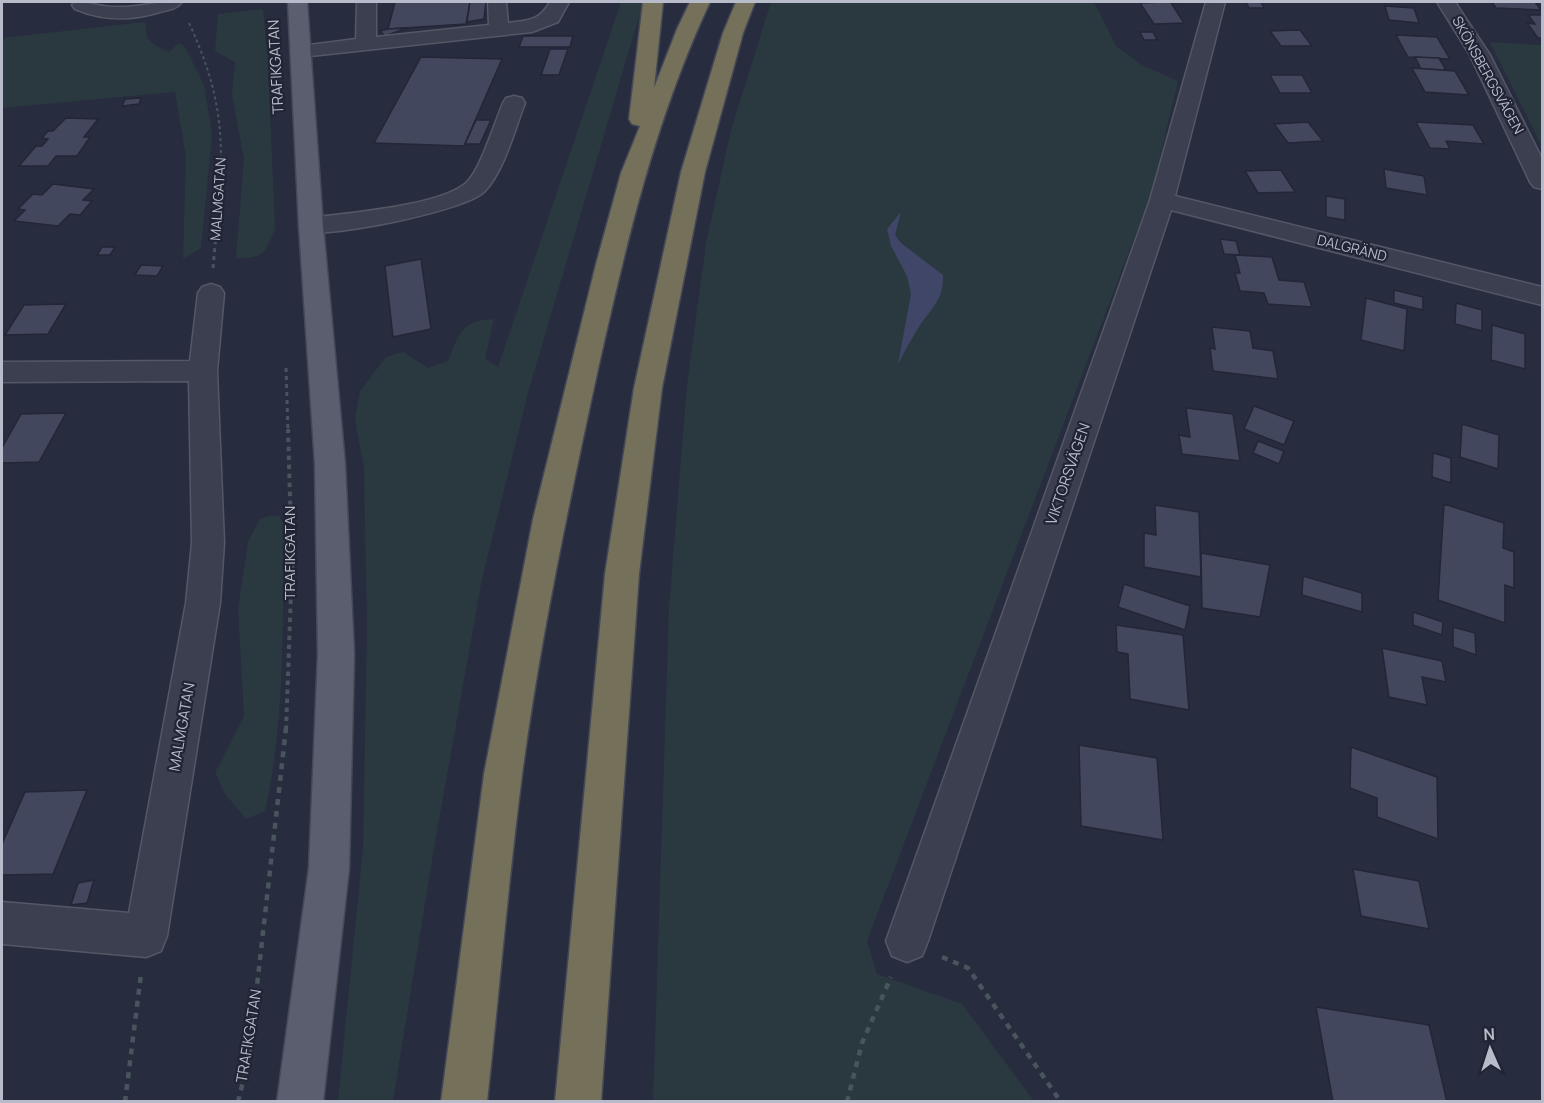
<svg xmlns="http://www.w3.org/2000/svg" width="1544" height="1103" viewBox="0 0 1544 1103" font-family="Manrope,sans-serif">
  <style>
    .green { fill: #2a3840 }
    .water { fill: #3f4667 }
    .building { fill: #42475d; stroke: #222636; stroke-width: 1.5 }
    .lines { fill: none; stroke-linecap: round; stroke-linejoin: round }
    .minor-casing { stroke: #535766; stroke-width: 3 }
    .major-casing { stroke: #454858; stroke-width: 3 }
    .highway-casing { stroke: #434756; stroke-width: 3 }
    .path-far3 { stroke: #48555d; stroke-width: 2; stroke-dasharray: 3 3; stroke-linecap: butt }
    .path-far2 { stroke: #48555d; stroke-width: 3; stroke-dasharray: 4 4; stroke-linecap: butt }
    .path-far1 { stroke: #48555d; stroke-width: 4; stroke-dasharray: 4.5 4.5; stroke-linecap: butt }
    .path { stroke: #48555d; stroke-width: 4.5; stroke-dasharray: 6 6; stroke-linecap: butt }
    .minor { fill: #3c3f4f; fill-rule: evenodd }
    .major { fill: #5a5e6f; fill-rule: evenodd }
    .highway { fill: #747059; fill-rule: evenodd }
    .labels { text-anchor: middle; stroke-width: 4.5; stroke-linejoin: round; paint-order: stroke }
    .far-street-label { font-size: 14px; fill: #b8bbc9; stroke: #202434 }
    .street-label { font-size: 15px; fill: #b8bbc9; stroke: #202434 }
  </style>
  <rect width="100%" height="100%" fill="#282c3f"/>
  <g class="green">
    <path d="M621,2H642L641,10L529,389L482,579L434,848L393,1101H338L363,848L367,629L364,469L355,419L360,391L386,357L403,352L428,368L448,361C459,334 461,320 494,319L485,359L498,367Z"/>
    <polygon points="771,2 1094,2 1116,46 1142,65 1178,81 1152,191 867,941 877,974 962,1004 1034,1101 653,1102 669,607 687,385 706,243 731,130"/>
    <path d="M263,9L268,63L275,228C266,253 263,259 236,258L244,159L232,94L235,62L215,51L218,14Z"/>
    <polygon points="145,22 147,38 156,46 169,52 179,43 185,47 204,85 212,134 201,248 183,259 186,157 175,92 2,108 2,38"/>
    <polygon points="1490,42 1542,45 1542,146"/>
    <path d="M269,516H279L284,525C282,620 286,718 265,811L246,819L225,794L215,773L244,716L238,609L248,542L260,519Z"/>
  </g>
  <path class="water" d="M901,212L895,235L901,243L943,275C944,301 930,309 917,330C910,341 904,353 898,364L911,294L907,276L891,246L887,229Z"/>
  <g class="building">
    <polygon points="395,2 470,2 466,24 388,29"/>
    <polygon points="470,2 486,2 484,19 467,22"/>
    <polygon points="1165,2 1185,2 1171,3 1184,23 1154,24 1140,3"/>
    <polygon points="1246,2 1261,2 1264,8 1249,8"/>
    <polygon points="1492,2 1535,2 1541,10 1496,8"/>
    <polygon points="1385,6 1414,8 1419,23 1389,20"/>
    <polygon points="1528,15 1542,15 1542,38 1538,38 1527,23 1535,24"/>
    <polygon points="407,28 385,36 380,31 388,29"/>
    <polygon points="1300,30 1312,46 1281,46 1270,31"/>
    <polygon points="1140,32 1153,32 1157,40 1144,40"/>
    <polygon points="1396,35 1437,37 1450,59 1408,57"/>
    <polygon points="523,36 573,36 570,47 519,47"/>
    <polygon points="550,49 568,49 559,75 541,75"/>
    <polygon points="421,57 502,59 464,146 374,143"/>
    <polygon points="1415,57 1439,58 1446,70 1421,69"/>
    <polygon points="1412,68 1455,71 1469,95 1425,92"/>
    <polygon points="1270,75 1302,75 1312,93 1280,93"/>
    <polygon points="141,98 139,104 122,106 125,99"/>
    <polygon points="66,118 98,119 84,137 90,137 77,156 56,156 48,166 19,166 36,146 42,146 48,139 42,138 48,131 53,131"/>
    <polygon points="476,120 491,120 480,144 465,144"/>
    <polygon points="1308,122 1323,141 1288,143 1274,124"/>
    <polygon points="1416,122 1473,125 1484,144 1446,141 1450,149 1430,148"/>
    <polygon points="1384,169 1424,176 1427,195 1386,188"/>
    <polygon points="1281,170 1295,192 1258,193 1245,171"/>
    <polygon points="53,184 94,189 83,200 92,201 80,215 70,214 58,226 14,221 25,210 18,209 33,194 42,195"/>
    <polygon points="1326,196 1345,199 1345,220 1326,217"/>
    <polygon points="1220,239 1236,241 1240,255 1224,254"/>
    <polygon points="102,247 115,247 110,255 97,255"/>
    <polygon points="1235,255 1272,257 1279,280 1304,282 1312,307 1268,304 1264,293 1240,291 1235,273 1240,273"/>
    <polygon points="421,259 431,329 393,337 385,266"/>
    <polygon points="141,265 163,266 157,276 135,275"/>
    <polygon points="1394,290 1423,297 1423,310 1394,303"/>
    <polygon points="1366,298 1407,309 1404,351 1361,340"/>
    <polygon points="1456,303 1482,310 1482,331 1455,324"/>
    <polygon points="66,304 48,334 5,335 24,305"/>
    <polygon points="1492,325 1525,334 1525,369 1491,360"/>
    <polygon points="1212,327 1250,331 1253,348 1273,351 1278,379 1213,371 1210,348 1215,349"/>
    <polygon points="1254,406 1294,421 1284,445 1244,429"/>
    <polygon points="1186,408 1233,414 1240,461 1182,454 1179,435 1190,437"/>
    <polygon points="66,413 39,462 2,463 2,448 21,414"/>
    <polygon points="1462,424 1499,435 1498,469 1460,457"/>
    <polygon points="1258,441 1284,451 1279,464 1253,453"/>
    <polygon points="1433,453 1451,458 1451,483 1432,477"/>
    <polygon points="1444,504 1504,523 1503,548 1514,552 1514,588 1505,585 1505,623 1438,600"/>
    <polygon points="1155,505 1199,512 1201,577 1144,567 1144,533 1156,535"/>
    <polygon points="1201,553 1270,565 1260,617 1202,608"/>
    <polygon points="1303,576 1362,593 1362,612 1302,595"/>
    <polygon points="1124,584 1190,606 1185,630 1118,607"/>
    <polygon points="1413,612 1443,622 1442,635 1413,625"/>
    <polygon points="1116,625 1183,635 1189,710 1130,699 1128,654 1117,652"/>
    <polygon points="1453,627 1475,633 1476,655 1453,647"/>
    <polygon points="1382,648 1442,661 1446,682 1422,677 1427,705 1389,697"/>
    <polygon points="1079,745 1157,758 1163,840 1081,826"/>
    <polygon points="1351,747 1437,777 1438,839 1377,817 1377,798 1350,788"/>
    <polygon points="87,790 53,874 2,875 2,844 25,792"/>
    <polygon points="1353,869 1419,881 1429,929 1361,916"/>
    <polygon points="94,880 87,903 71,905 78,883"/>
    <polygon points="1316,1007 1429,1025 1447,1102 1333,1102"/>
  </g>
  <g class="lines">
    <g class="minor-casing">
      <g id="minor">
        <path d="M75,2C90,2 100,7 116,7C138,8 159,0 182,2C177,9 168,10 160,12C131,21 104,21 75,9L72,5Z"/>
        <path d="M357,2H376V37L489,25L488,2H506L508,23C529,20 539,21 550,2H569L558,22L532,32L301,57L294,55L291,51L294,47L356,39Z"/>
        <polygon points="1206,2 1225,2 1175,196 1542,287 1542,305 1171,210 928,941 922,956 907,962 892,956 886,941 1150,200"/>
        <polygon points="1437,2 1455,2 1490,55 1542,159 1542,189 1534,187 1530,182 1470,55"/>
        <path d="M514,96L522,98L525,103C515,129 504,171 485,191C467,211 328,238 302,232L299,226L302,220L311,218C347,213 442,206 467,182C480,170 495,122 503,103L506,98Z"/>
        <polygon points="211,284 220,287 224,293 217,371 224,543 220,603 167,936 161,951 146,957 2,944 2,902 129,913 186,603 192,543 189,381 2,382 2,362 190,361 198,293 202,287"/>
      </g>
    </g>
    <g class="major-casing">
      <polygon id="major" points="288,2 307,2 323,226 345,464 354,654 349,868 323,1102 277,1102 309,868 318,654 315,464 299,226"/>
    </g>
    <g class="highway-casing">
      <g id="highway">
        <path d="M643,2H663L654,88L677,29L690,2H710C655,119 626,244 598,369C569,503 540,640 522,775C508,884 499,993 487,1102H441L484,774L533,519L596,264L621,173L640,126L632,124L629,119Z"/>
        <polygon points="736,2 755,2 743,33 705,172 662,388 639,574 601,1102 555,1102 605,574 634,388 681,172 723,33"/>
      </g>
    </g>
    <path class="path-far3" d="M189,23C217,84 224,125 220,192"/>
    <g class="path-far2">
      <polyline points="213,268 220,190"/>
      <polyline points="286,368 288,431"/>
    </g>
    <polyline class="path-far1" points="286,730 292,566 288,429"/>
    <g class="path">
      <polyline points="942,957 968,968 1061,1102"/>
      <polyline points="125,1102 141,974"/>
      <polyline points="238,1102 249,1057 286,728"/>
      <polyline points="847,1102 862,1043 891,977"/>
    </g>
    <use href="#minor" class="minor"/>
    <use href="#major" class="major"/>
    <use href="#highway" class="highway"/>
  </g>
  <g class="labels">
    <g class="far-street-label">
      <text transform="translate(1488 75) rotate(61)" y="5">SKÖNSBERGSVÄGEN</text>
      <text transform="translate(218 199) rotate(-86)" y="5">MALMGATAN</text>
      <text transform="translate(1352 248) rotate(14)" y="5">DALGRÄND</text>
    </g>
    <g class="street-label">
      <text transform="translate(276 67) rotate(-93)" y="5">TRAFIKGATAN</text>
      <text transform="translate(1068 474) rotate(-71)" y="5">VIKTORSVÄGEN</text>
      <text transform="translate(290 553) rotate(-90)" y="5">TRAFIKGATAN</text>
      <text transform="translate(182 727) rotate(-80)" y="5">MALMGATAN</text>
      <text transform="translate(249 1036) rotate(-81)" y="5">TRAFIKGATAN</text>
    </g>
  </g>
  <rect width="1544" height="1103" fill="none" stroke="#b8bbc9" stroke-width="6"/>
  <g transform="translate(1490 1049) rotate(357)" stroke="#202434" stroke-width="4.5" paint-order="stroke">
  <path d="M0-4.5L10 22L0 15L-10 22Z" fill="#b8bbc9"/>
  <text y="-9" font-size="16" font-weight="bold" text-anchor="middle" fill="#b8bbc9">N</text>
  </g>
</svg>
